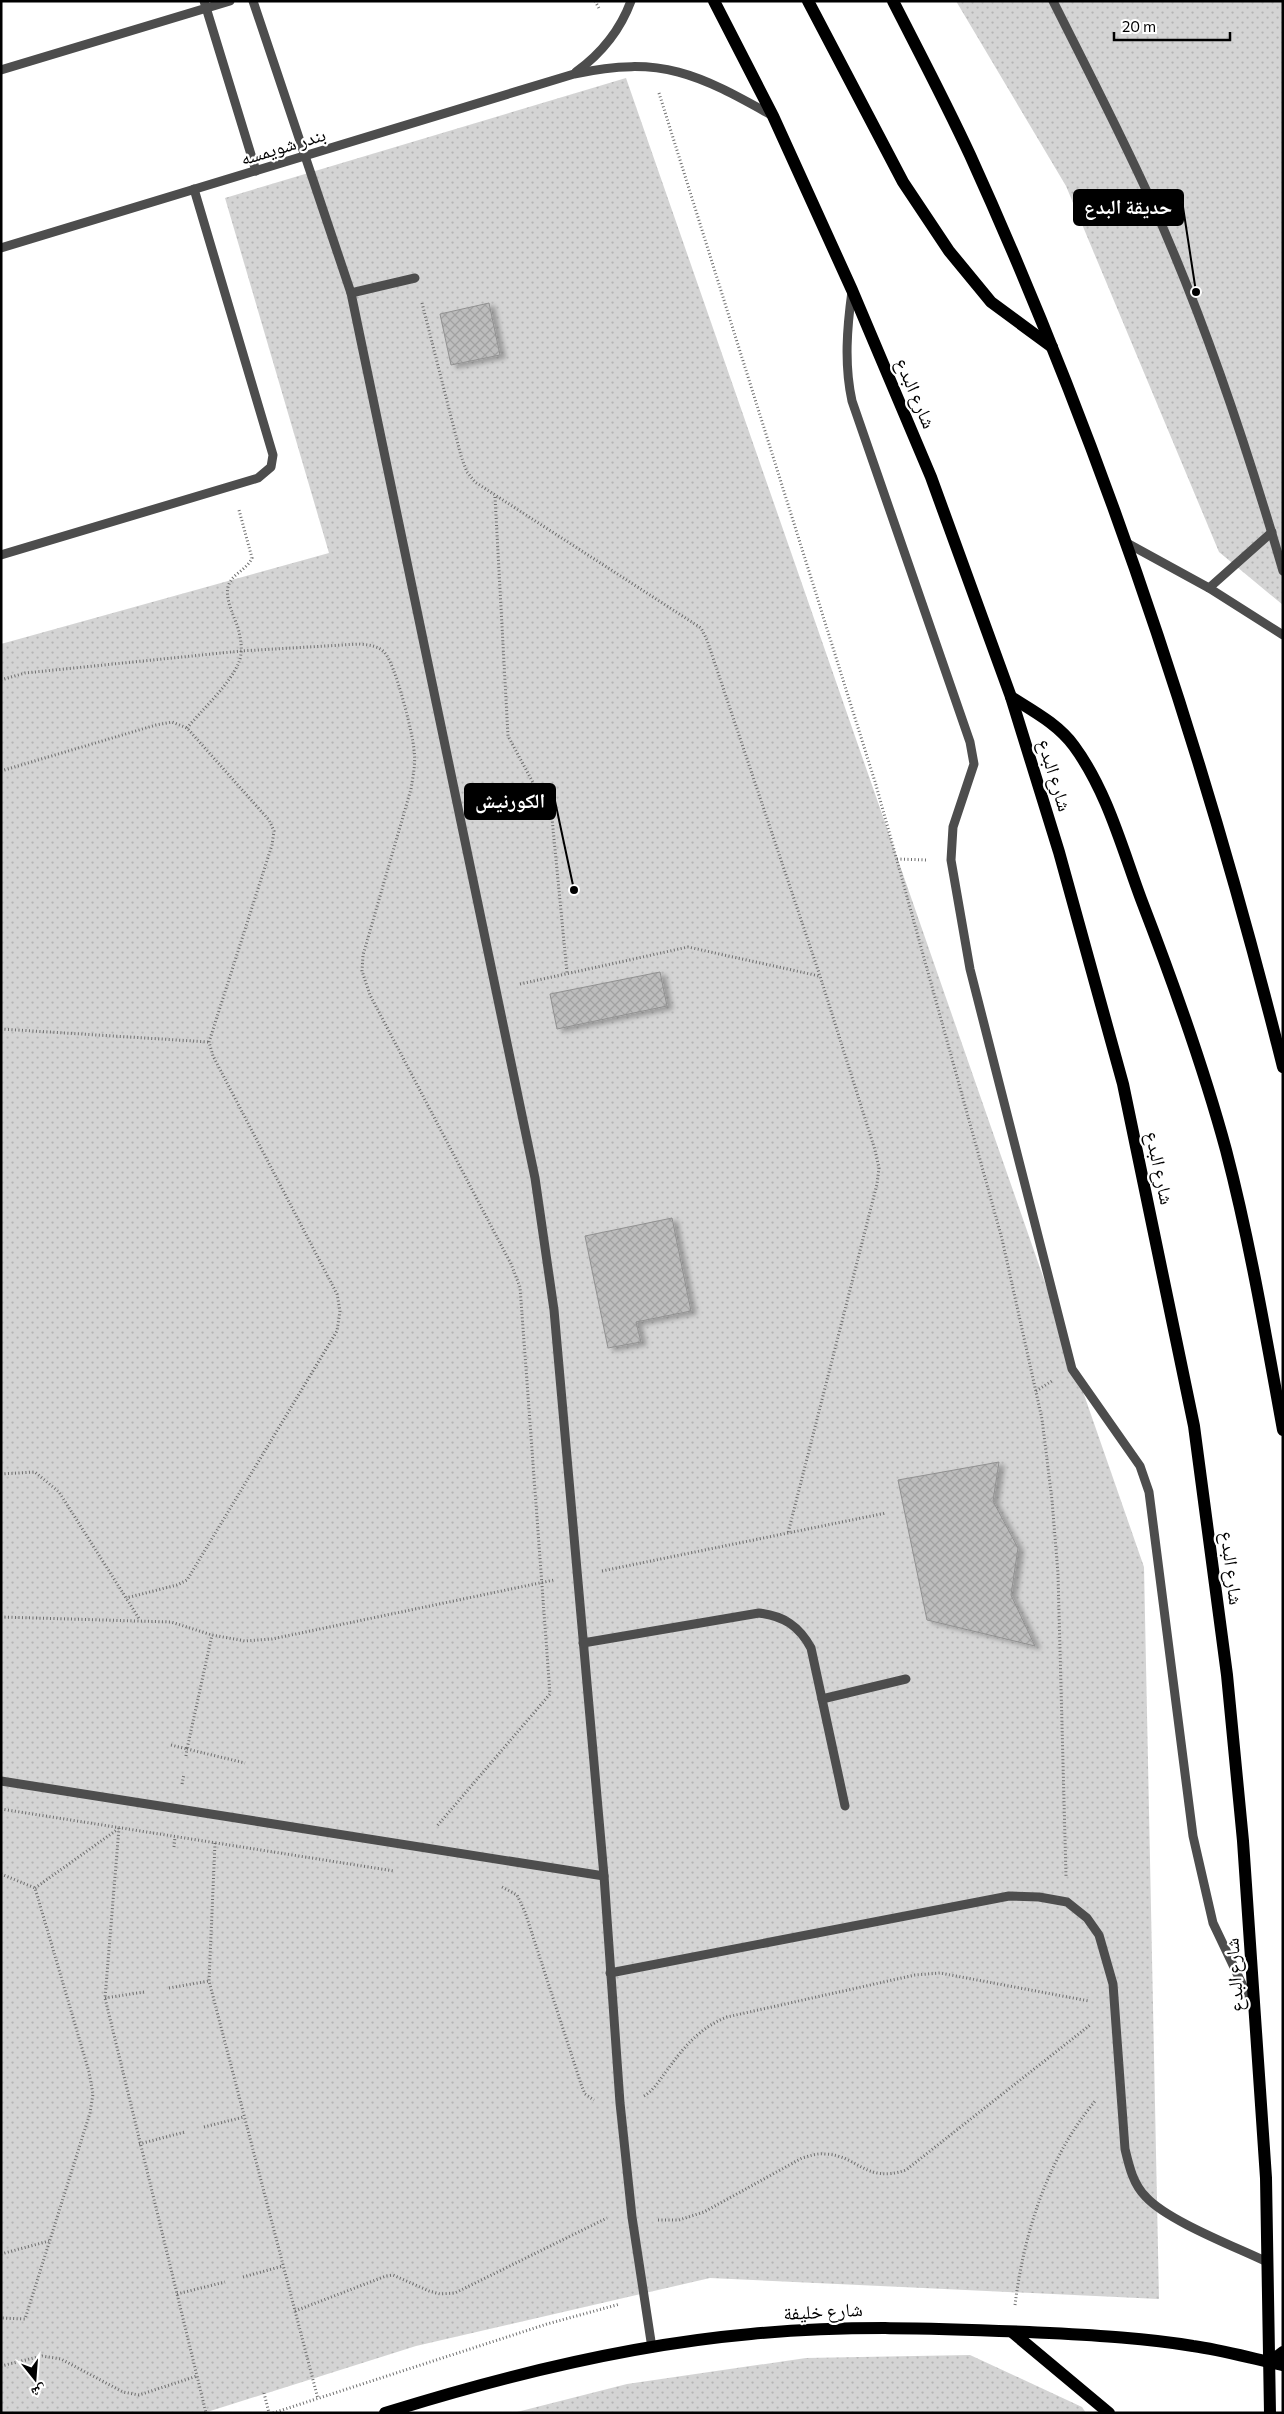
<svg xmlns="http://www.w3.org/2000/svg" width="1284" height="2414" viewBox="0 0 1284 2414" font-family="Commissioner,'Noto Naskh Arabic',sans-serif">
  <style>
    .park { fill: url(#park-dots) }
    .building { fill: url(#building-cross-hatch); stroke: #919191; filter: url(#shadow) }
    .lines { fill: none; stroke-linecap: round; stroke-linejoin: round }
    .path { stroke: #6f6f6f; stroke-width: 3; stroke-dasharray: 1 2.5; stroke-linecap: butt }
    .minor { stroke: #4d4d4d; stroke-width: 9 }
    .major { stroke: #000; stroke-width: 12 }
    .labels { text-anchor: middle; stroke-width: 4.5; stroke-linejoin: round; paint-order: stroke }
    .street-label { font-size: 19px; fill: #000; stroke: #fff }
    .leader { fill: none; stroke: #000; stroke-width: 2 }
    .callout-dot { fill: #000; stroke: #fff; stroke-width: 2 }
    .callout { fill: #000; stroke: #000; stroke-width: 2 }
    .callout-label { font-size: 20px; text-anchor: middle; font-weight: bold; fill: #fff }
  </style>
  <defs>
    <pattern id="park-dots" width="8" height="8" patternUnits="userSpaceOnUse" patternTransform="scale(1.25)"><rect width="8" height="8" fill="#d4d4d4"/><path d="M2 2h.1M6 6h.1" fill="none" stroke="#b4b4b4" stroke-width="1.8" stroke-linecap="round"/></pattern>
    <pattern id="building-cross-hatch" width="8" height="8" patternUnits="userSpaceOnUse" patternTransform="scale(1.25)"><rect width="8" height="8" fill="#bdbdbd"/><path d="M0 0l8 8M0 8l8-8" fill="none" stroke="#a1a1a1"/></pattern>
    <filter id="shadow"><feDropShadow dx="5.5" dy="3" stdDeviation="2.5" flood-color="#0004"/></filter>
  </defs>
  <rect width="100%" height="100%" fill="#fff"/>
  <g class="park">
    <polygon points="956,1 1283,1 1283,605 1219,552 1066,186"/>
    <polygon points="626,78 1144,1567 1159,2299 710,2278 416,2346 204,2413 1,2413 1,644 329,553 225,198"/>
    <polygon points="970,2355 1082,2407 1086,2413 513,2413 627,2384 806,2358"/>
  </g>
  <g class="building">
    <polygon points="489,303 500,355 451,365 440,314"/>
    <polygon points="660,972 667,1006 557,1029 550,994"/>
    <polygon points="672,1218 691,1311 636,1322 641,1342 608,1348 585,1236"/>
    <polygon points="999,1462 993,1501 1018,1548 1011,1595 1035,1646 927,1620 898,1480"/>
  </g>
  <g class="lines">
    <g class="path">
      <polyline points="595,1 600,10"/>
      <polyline points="659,93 876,785 1002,1239 1042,1419 1052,1500 1058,1574 1066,1876"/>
      <polyline points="422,303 461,456 467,472 475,482 701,628 707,640 820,976 875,1150 879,1168 877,1184 788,1533"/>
      <polyline points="495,497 508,736 552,818 567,973"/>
      <path d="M1,680L25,673L241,651L359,644C368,645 377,645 384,652C395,662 413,734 414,750C416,763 413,776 411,789L363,955L362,971L370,995L511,1264L520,1287L550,1694L437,1826"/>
      <path d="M187,728C202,710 231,683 239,662C243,651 241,639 238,628C234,616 225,599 228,587C231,574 246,571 252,558L239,510"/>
      <polyline points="1,771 156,725 172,722 187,728 269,820 274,831 272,845 209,1042 213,1056 337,1294 340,1311 337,1331 187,1580 177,1585 126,1598"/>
      <polyline points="897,859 927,860"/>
      <polyline points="520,984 688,947 819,976"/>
      <polyline points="1,1029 209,1042"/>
      <polyline points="1036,1391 1052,1381"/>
      <polyline points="1,1474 35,1472 59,1492 140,1620"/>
      <polyline points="602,1571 886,1513"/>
      <polyline points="1,1617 171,1622 212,1635 245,1641 272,1639 554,1580"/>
      <polyline points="171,1745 187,1749 212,1635"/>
      <polyline points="186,1756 187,1749 245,1763"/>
      <polyline points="182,1784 184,1774"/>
      <polyline points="1,1809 394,1871"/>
      <polyline points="119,1828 105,1998 206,2413"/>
      <polyline points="215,1843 209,1981 318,2399"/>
      <polyline points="174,1847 175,1837"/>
      <polyline points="1,1874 35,1888 89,2072 93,2094 90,2113 25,2319 1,2318"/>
      <polyline points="502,1887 517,1895 525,1912 582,2087 585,2094 594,2100"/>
      <polyline points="35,1888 118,1829"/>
      <polyline points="169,1988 209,1981"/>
      <polyline points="105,1998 144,1992"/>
      <path d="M644,2096C653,2091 659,2081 665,2073C683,2048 699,2028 727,2017L915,1975L940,1973L1089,2001"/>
      <polyline points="204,2127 244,2117"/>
      <polyline points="139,2144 185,2132"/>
      <path d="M658,2220H679L704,2212L802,2158C810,2156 817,2153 825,2154C858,2155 865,2184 906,2170L1090,2025"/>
      <polyline points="1,2254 49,2241"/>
      <polyline points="243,2277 283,2266"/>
      <polyline points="177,2294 225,2282"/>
      <path d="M1015,2305C1024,2232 1048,2157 1096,2100"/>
      <polyline points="295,2311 386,2276 393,2275 429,2291 440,2294 455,2293 607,2218"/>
      <polyline points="1,2366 42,2356 61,2359 123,2392 139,2395 197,2376"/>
      <polyline points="264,2393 269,2413"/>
      <polyline points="273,2413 547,2324 620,2304"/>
    </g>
    <g class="minor">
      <polyline points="204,1 256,171"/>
      <polyline points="253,1 351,293 535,1178 554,1310 604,1876 620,2103 632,2217 652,2348"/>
      <path d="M1053,1C1087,69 1122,136 1153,205C1206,323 1247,447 1283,571"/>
      <polyline points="1,70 230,1"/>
      <path d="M576,72C602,53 620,31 631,1"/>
      <path d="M1,248L574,74C662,55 698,74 773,116"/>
      <path d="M852,291C847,328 844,364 852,401L970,742L974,764L953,827L951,860L970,969L1072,1369L1140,1466L1149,1492L1193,1836L1213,1923L1252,2005"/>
      <polyline points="351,293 415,278"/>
      <polyline points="1125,542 1209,588 1283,635"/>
      <polyline points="1,555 258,478 271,467 273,455 194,189"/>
      <polyline points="1209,588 1272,532"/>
      <path d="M583,1643L759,1613C784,1616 799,1626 811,1648L845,1806"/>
      <polyline points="822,1699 906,1679"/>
      <polyline points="1,1781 604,1876"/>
      <path d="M610,1973L1009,1896L1039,1897L1067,1902L1087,1918L1099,1935L1113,1984L1125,2149C1129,2166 1133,2184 1146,2197C1168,2221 1236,2247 1267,2262"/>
    </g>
    <g class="major">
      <polyline points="714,1 773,116 852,290 931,477 1011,697 1059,852 1123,1084 1194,1426 1227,1675 1243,1841 1266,2178 1270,2413"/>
      <polyline points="808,1 903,182 949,251 991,302 1052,347"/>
      <path d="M893,1C919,52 946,103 970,155C1103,448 1205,755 1283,1067"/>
      <path d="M1011,697C1033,711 1058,724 1074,746C1107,791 1122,848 1141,899C1173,982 1203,1065 1226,1150C1250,1242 1266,1337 1283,1430"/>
      <polyline points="1012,2332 1109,2413"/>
      <polyline points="1270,2362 1283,2352"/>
      <path d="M385,2413C503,2376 627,2345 751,2334C843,2325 937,2328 1029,2332C1084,2335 1139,2337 1193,2346C1223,2350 1253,2359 1283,2365"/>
    </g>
  </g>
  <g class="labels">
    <g class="street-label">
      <text transform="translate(283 146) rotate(-17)" y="7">بندر شويمسه</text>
      <text transform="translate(916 393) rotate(67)" y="7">شارع البدع</text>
      <text transform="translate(1055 775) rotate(73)" y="7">شارع البدع</text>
      <text transform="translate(1160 1168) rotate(78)" y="7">شارع البدع</text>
      <text transform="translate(1232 1568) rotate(83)" y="7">شارع البدع</text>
      <text transform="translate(1234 1975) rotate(-94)" y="7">شارع البدع</text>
      <text transform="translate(823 2311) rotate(-3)" y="7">شارع خليفة</text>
    </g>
  </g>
  <path class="leader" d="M1196 292L1183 207M574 890L555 801"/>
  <g class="callout-dot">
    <circle cx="1196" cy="292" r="5"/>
    <circle cx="574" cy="890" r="5"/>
  </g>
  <g class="callout">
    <rect x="1074" y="190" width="109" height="35" rx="5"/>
    <rect x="465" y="784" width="90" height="35" rx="5"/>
  </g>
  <g class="callout-label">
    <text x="1128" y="214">حديقة البدع</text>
    <text x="510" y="808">الكورنيش</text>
  </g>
  <rect width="1284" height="2414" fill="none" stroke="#000000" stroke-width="5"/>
  <g transform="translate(35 2379) rotate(163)" stroke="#ffffff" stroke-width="4" paint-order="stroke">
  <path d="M0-4L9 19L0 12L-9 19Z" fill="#000000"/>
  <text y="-8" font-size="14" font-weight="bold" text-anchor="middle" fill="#000000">ش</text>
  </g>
  <path d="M1114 32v8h116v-8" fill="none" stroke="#000000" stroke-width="2.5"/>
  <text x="1122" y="32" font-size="15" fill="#000000" stroke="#ffffff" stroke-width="4" paint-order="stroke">20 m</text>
</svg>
